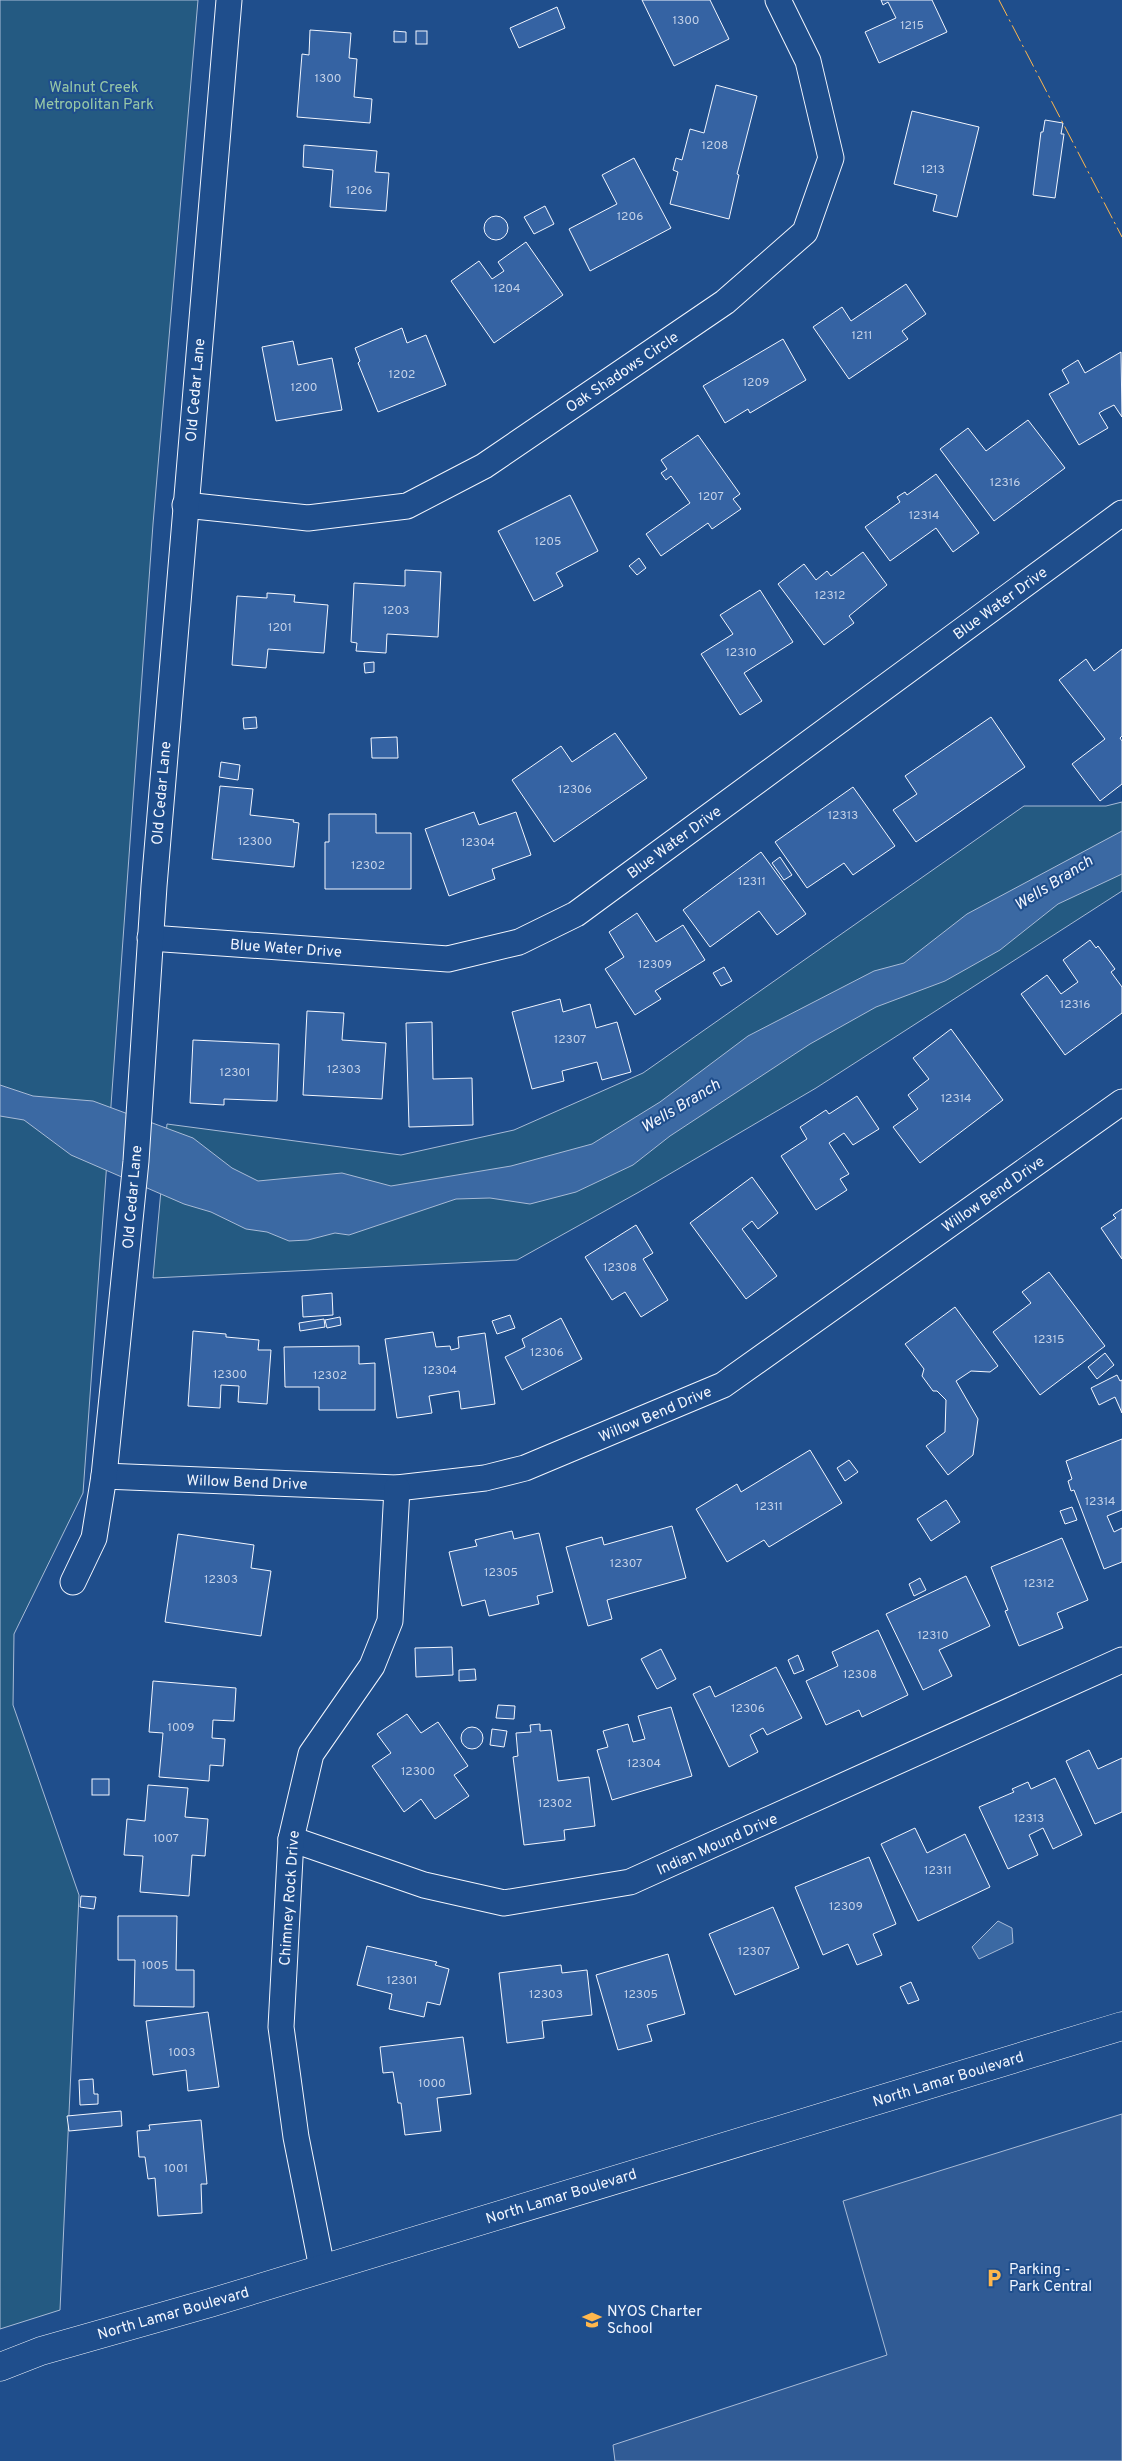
<svg xmlns="http://www.w3.org/2000/svg" width="1122" height="2461" viewBox="0 0 1122 2461" font-family="Overpass,sans-serif">
  <style>
    .green { fill: #245a82; stroke: #a8bbd7 }
    .parking { fill: #305b95; stroke: #a8bbd7 }
    .water { fill: #3b69a3; stroke: #a8bbd7 }
    .building { fill: #3563a3; stroke: #f2f6ff }
    .lines { fill: none; stroke-linecap: round; stroke-linejoin: round }
    .street-casing { stroke: #f2f6ff; stroke-width: 27 }
    .primary-casing { stroke: #f2f6ff; stroke-width: 29 }
    .street { stroke: #1f4e8c; stroke-width: 25 }
    .primary { stroke: #1f4e8c; stroke-width: 28 }
    .power { stroke: #ffb74d; stroke-width: 1; stroke-dasharray: 18 4 2.5 4; stroke-linecap: butt }
    .labels { text-anchor: middle; stroke-width: 4; stroke-linejoin: round; paint-order: stroke }
    .number-label { font-size: 12px; fill: #c3d1e8 }
    .park-label { font-size: 15px; fill: #97c8a6; stroke: #1f4e8c }
    .street-label { font-size: 15px; fill: #f2f6ff; stroke: #1f4e8c }
    .poi-label { font-size: 15px; fill: #f2f6ff; stroke: #1f4e8c; text-anchor: start }
    .water-label { font-size: 16px; font-style: italic; fill: #f2f6ff; stroke: #1f4e8c }
  </style>
  <rect width="100%" height="100%" fill="#1f4e8c"/>
  <g class="green">
    <polygon points="0,0 198,0 153,524 83,1493 14,1634 13,1705 79,1895 60,2310 0,2329"/>
    <polygon points="1122,802 1122,891 816,1088 639,1192 517,1260 153,1278 167,1124 401,1155 514,1130 643,1073 1024,806 1106,806"/>
  </g>
  <polygon class="parking" points="1122,2114 1122,2461 615,2461 613,2445 887,2355 843,2201"/>
  <g class="water">
    <polygon points="1122,831 1122,874 1058,904 1000,950 945,981 876,1007 810,1044 670,1136 633,1165 576,1192 530,1204 490,1198 456,1199 349,1235 335,1233 308,1240 289,1241 267,1232 246,1229 211,1212 184,1204 71,1155 24,1120 0,1116 0,1085 33,1096 93,1101 193,1138 232,1168 258,1181 342,1173 391,1186 511,1166 592,1144 660,1102 748,1036 874,971 904,963 967,914"/>
    <polygon points="998,1921 1012,1928 1013,1943 979,1959 972,1947"/>
  </g>
  <g class="building">
    <polygon points="642,0 710,0 729,39 674,66"/>
    <polygon points="881,0 932,0 947,32 879,63 865,32 896,18 888,2 883,5"/>
    <polygon points="557,7 565,28 519,48 510,28"/>
    <polygon points="310,30 351,33 349,58 357,59 354,97 372,99 370,123 297,117 302,54 309,55"/>
    <polygon points="394,31 406,32 406,42 394,42"/>
    <rect x="416" y="31" width="11" height="13"/>
    <polygon points="716,85 757,96 737,174 739,175 729,219 670,204 678,172 673,170 676,158 682,160 690,129 704,133"/>
    <polygon points="912,111 979,127 957,217 933,211 937,195 894,184"/>
    <polygon points="1045,120 1063,123 1061,134 1064,134 1055,198 1033,195 1041,132 1043,132"/>
    <polygon points="304,145 377,151 375,172 389,173 386,211 330,207 333,170 303,167"/>
    <polygon points="634,158 671,228 590,271 569,229 617,204 602,175"/>
    <polygon points="545,206 554,224 534,234 524,217"/>
    <circle cx="496" cy="228" r="12"/>
    <polygon points="526,242 563,295 494,343 451,281 479,261 492,279 504,271 498,262"/>
    <polygon points="906,284 926,314 902,331 908,339 849,379 813,327 842,307 851,321"/>
    <polygon points="402,328 407,343 426,335 446,385 378,412 358,363 360,361 355,348"/>
    <polygon points="783,339 806,380 750,413 748,409 725,423 703,386"/>
    <polygon points="293,341 298,365 332,358 342,410 276,421 262,347"/>
    <polygon points="1121,352 1122,417 1114,405 1104,410 1099,413 1108,428 1079,445 1049,394 1069,383 1062,370 1078,360 1085,373"/>
    <polygon points="1028,420 1065,468 994,521 940,449 968,428 986,451"/>
    <polygon points="698,435 740,494 733,499 741,509 712,529 708,523 661,556 646,534 690,503 671,476 666,480 661,473 667,469 661,460"/>
    <polygon points="936,474 979,533 953,552 936,528 890,561 865,527 900,502 897,497 905,492 907,495"/>
    <polygon points="570,495 598,551 556,573 563,586 534,601 498,531"/>
    <polygon points="863,552 887,585 849,616 854,623 824,645 778,584 804,564 816,580 827,571 831,576"/>
    <polygon points="639,558 646,568 637,575 629,566"/>
    <polygon points="405,570 441,572 438,637 387,634 386,653 356,651 357,643 351,642 354,583 405,586"/>
    <polygon points="760,590 793,642 744,673 762,701 740,715 701,654 733,634 720,615"/>
    <polygon points="267,593 295,595 294,602 328,605 324,653 268,649 266,668 232,665 237,596 267,598"/>
    <polygon points="1122,649 1122,736 1120,738 1122,741 1122,784 1100,801 1072,764 1105,739 1059,680 1086,659 1094,671"/>
    <polygon points="374,662 374,672 365,673 364,663"/>
    <polygon points="256,717 257,728 244,729 243,718"/>
    <polygon points="991,717 1025,767 916,842 893,810 917,794 905,776"/>
    <polygon points="615,733 647,778 554,842 512,780 561,746 572,762"/>
    <polygon points="397,737 398,758 372,758 371,738"/>
    <polygon points="221,762 240,765 238,780 219,777"/>
    <polygon points="220,786 253,789 250,815 294,820 293,822 299,823 294,867 212,859"/>
    <polygon points="853,787 895,846 853,875 844,863 807,888 775,842"/>
    <polygon points="474,812 479,825 516,812 531,855 492,869 495,879 449,896 425,829"/>
    <polygon points="329,814 376,814 376,833 411,833 411,889 325,889 325,842 329,842"/>
    <polygon points="761,852 806,914 777,935 759,911 710,947 683,910"/>
    <polygon points="780,857 792,875 784,880 772,863"/>
    <polygon points="637,913 656,942 683,925 705,960 655,991 661,999 635,1015 605,969 624,957 609,932"/>
    <polygon points="1090,940 1096,948 1098,946 1115,969 1111,972 1122,987 1122,1013 1065,1055 1021,994 1047,975 1061,994 1078,982 1063,960"/>
    <polygon points="724,967 732,981 721,986 713,973"/>
    <polygon points="560,999 563,1012 590,1004 596,1028 617,1022 631,1072 602,1080 597,1062 562,1071 564,1081 532,1089 512,1012"/>
    <polygon points="307,1011 344,1013 342,1040 386,1043 382,1099 303,1095"/>
    <polygon points="432,1022 433,1079 472,1078 473,1125 409,1127 406,1023"/>
    <polygon points="951,1029 1003,1100 920,1163 893,1127 918,1109 908,1095 929,1079 913,1058"/>
    <polygon points="193,1040 279,1044 277,1101 224,1099 224,1105 190,1103"/>
    <polygon points="857,1096 879,1129 853,1145 844,1133 829,1143 849,1174 840,1179 847,1190 816,1210 781,1156 807,1139 800,1127 826,1110 829,1114"/>
    <polygon points="752,1177 778,1213 758,1229 752,1221 742,1229 777,1276 746,1299 690,1223"/>
    <polygon points="1122,1209 1122,1259 1101,1228 1116,1218 1113,1215"/>
    <polygon points="636,1225 653,1253 643,1259 668,1300 641,1317 625,1292 612,1300 585,1257"/>
    <polygon points="1049,1272 1105,1346 1040,1395 993,1332 1031,1303 1022,1292"/>
    <polygon points="332,1293 333,1315 303,1317 302,1296"/>
    <polygon points="955,1307 998,1366 990,1372 971,1371 956,1381 978,1419 973,1455 948,1475 926,1446 945,1432 946,1400 937,1391 933,1391 922,1376 924,1369 905,1344"/>
    <polygon points="510,1315 515,1328 497,1334 492,1321"/>
    <polygon points="340,1317 341,1325 327,1328 325,1320"/>
    <polygon points="561,1318 582,1359 522,1390 505,1357 525,1347 522,1339"/>
    <polygon points="324,1319 325,1327 300,1331 299,1323"/>
    <polygon points="193,1331 226,1334 226,1337 259,1340 258,1350 271,1350 267,1404 238,1402 239,1386 221,1385 220,1408 188,1406"/>
    <polygon points="433,1332 436,1347 450,1346 451,1350 459,1348 458,1337 485,1333 495,1404 461,1409 459,1391 429,1396 432,1413 397,1418 385,1339"/>
    <polygon points="359,1346 359,1364 375,1363 375,1410 319,1410 319,1387 285,1387 284,1347"/>
    <polygon points="1105,1353 1114,1365 1097,1379 1088,1367"/>
    <polygon points="1117,1375 1120,1381 1122,1380 1122,1413 1115,1397 1099,1405 1091,1388"/>
    <polygon points="1122,1439 1122,1510 1107,1516 1114,1532 1122,1528 1122,1562 1104,1569 1074,1490 1071,1491 1068,1481 1072,1479 1066,1461"/>
    <polygon points="810,1450 842,1503 769,1547 764,1540 727,1562 696,1509 737,1484 741,1492"/>
    <polygon points="849,1460 858,1472 845,1481 837,1468"/>
    <polygon points="946,1500 960,1522 931,1541 917,1519"/>
    <polygon points="1072,1507 1077,1520 1065,1524 1060,1511"/>
    <polygon points="672,1526 686,1578 607,1600 612,1619 588,1626 566,1547 602,1537 604,1545"/>
    <polygon points="512,1531 514,1539 539,1533 553,1592 537,1596 539,1604 489,1616 485,1600 462,1606 449,1552 477,1546 475,1540"/>
    <polygon points="178,1534 254,1545 251,1568 271,1571 261,1636 165,1622"/>
    <polygon points="1062,1538 1088,1600 1057,1613 1063,1628 1019,1646 1005,1611 1008,1610 991,1567"/>
    <polygon points="966,1576 990,1626 939,1650 952,1676 923,1690 886,1614"/>
    <polygon points="920,1578 926,1590 914,1596 909,1584"/>
    <polygon points="878,1630 908,1695 862,1717 859,1710 826,1725 806,1681 838,1666 832,1652"/>
    <polygon points="452,1647 453,1675 416,1677 415,1648"/>
    <polygon points="661,1649 676,1679 657,1689 641,1659"/>
    <polygon points="798,1655 804,1670 794,1674 788,1660"/>
    <polygon points="776,1667 802,1718 767,1735 763,1728 750,1735 758,1752 729,1767 693,1694 710,1686 715,1697"/>
    <polygon points="475,1669 476,1680 459,1681 459,1670"/>
    <polygon points="153,1681 236,1688 234,1721 213,1720 212,1738 225,1739 223,1766 210,1765 209,1781 159,1777 163,1733 149,1732"/>
    <polygon points="498,1705 515,1706 514,1719 496,1718"/>
    <polygon points="671,1707 692,1776 612,1800 597,1750 608,1747 603,1731 628,1724 633,1742 645,1739 638,1716"/>
    <polygon points="407,1714 421,1733 438,1722 468,1766 454,1775 469,1796 435,1819 421,1799 404,1812 372,1766 391,1753 377,1734"/>
    <polygon points="540,1724 540,1731 551,1730 558,1781 589,1777 595,1826 564,1830 565,1840 524,1845 513,1757 518,1756 516,1733 531,1732 530,1725"/>
    <circle cx="472" cy="1738" r="11"/>
    <polygon points="492,1729 507,1731 504,1747 490,1745"/>
    <polygon points="1089,1750 1098,1769 1122,1758 1122,1812 1095,1824 1066,1761"/>
    <polygon points="1055,1778 1082,1835 1053,1849 1043,1828 1029,1835 1038,1855 1008,1869 979,1807 1014,1792 1012,1789 1028,1782 1031,1789"/>
    <rect x="92" y="1779" width="17" height="16"/>
    <polygon points="148,1785 188,1788 185,1817 208,1819 205,1856 192,1855 189,1896 140,1892 143,1856 124,1855 127,1819 145,1821"/>
    <polygon points="915,1828 927,1853 965,1834 990,1887 918,1921 881,1844"/>
    <polygon points="869,1857 896,1924 873,1934 882,1955 857,1965 848,1944 823,1955 795,1887"/>
    <polygon points="81,1896 96,1897 94,1909 80,1907"/>
    <polygon points="773,1907 799,1968 735,1995 709,1934"/>
    <polygon points="118,1916 177,1916 176,1970 194,1970 194,2007 134,2006 135,1960 118,1960"/>
    <polygon points="367,1946 437,1962 435,1965 449,1969 440,2005 427,2002 424,2017 389,2009 392,1994 357,1985"/>
    <polygon points="668,1954 685,2014 647,2025 652,2041 618,2050 596,1975"/>
    <polygon points="561,1965 562,1973 587,1970 592,2015 542,2021 544,2038 507,2043 499,1973"/>
    <polygon points="911,1982 919,2000 908,2004 900,1987"/>
    <polygon points="208,2012 219,2087 188,2091 186,2070 153,2075 146,2021"/>
    <polygon points="463,2037 471,2094 437,2098 441,2131 405,2135 401,2103 398,2103 393,2072 383,2073 380,2047"/>
    <polygon points="93,2079 94,2094 98,2094 98,2104 80,2105 79,2080"/>
    <polygon points="121,2111 122,2126 69,2131 67,2116"/>
    <polygon points="201,2120 207,2184 201,2184 202,2213 158,2216 155,2178 148,2179 145,2157 139,2157 137,2131 150,2130 149,2125"/>
  </g>
  <g class="lines">
    <g class="street-casing">
      <g id="street">
        <polyline points="185,505 308,518 407,506 484,466 725,302 805,232 831,158 808,61 778,0"/>
        <polyline points="150,938 448,959 519,942 576,914 1122,513"/>
        <polyline points="104,1476 397,1488 485,1478 525,1468 723,1385 1122,1102"/>
        <polyline points="73,1582 94,1538 104,1476 136,1161 154,886 229,0"/>
        <polyline points="291,1839 424,1885 504,1903 630,1882 1122,1660"/>
        <polyline points="322,2268 296,2137 281,2027 291,1839 311,1754 372,1666 390,1621 397,1488"/>
      </g>
    </g>
    <g class="primary-casing">
      <polyline id="primary" points="0,2367 41,2351 210,2303 1122,2026"/>
    </g>
    <use href="#street" class="street"/>
    <use href="#primary" class="primary"/>
    <polyline class="power" points="999,0 1122,237"/>
  </g>
  <defs>
    <g id="parking-bare" transform="scale(1.5)"><path d="M-3.5-5.5H1a3.5 3.5 0 0 1 0 7H-1V5.5H-3.5ZM-1-3.4V-.6H.8a1.4 1.4 0 0 0 0-2.8Z" fill="#ffb74d" stroke="#1f4e8c" stroke-width="2.5" paint-order="stroke"/></g>
    <g id="school-bare" transform="scale(1.5)"><path d="M0-5L7-2L0 1L-7-2ZM-4 1L0 2.5L4 1V4Q0 6-4 4Z" fill="#ffb74d" stroke="#1f4e8c" stroke-width="2.5" paint-order="stroke"/></g>
  </defs>
  <g fill-rule="evenodd">
    <use href="#parking-bare" x="994" y="2278"/>
    <use href="#school-bare" x="592" y="2320"/>
  </g>
  <g class="labels">
    <g class="number-label">
      <text x="686" y="24">1300</text>
      <text x="912" y="29">1215</text>
      <text x="328" y="82">1300</text>
      <text x="715" y="149">1208</text>
      <text x="933" y="173">1213</text>
      <text x="359" y="194">1206</text>
      <text x="630" y="220">1206</text>
      <text x="507" y="292">1204</text>
      <text x="862" y="339">1211</text>
      <text x="402" y="378">1202</text>
      <text x="756" y="386">1209</text>
      <text x="304" y="391">1200</text>
      <text x="1005" y="486">12316</text>
      <text x="711" y="500">1207</text>
      <text x="924" y="519">12314</text>
      <text x="548" y="545">1205</text>
      <text x="830" y="599">12312</text>
      <text x="396" y="614">1203</text>
      <text x="280" y="631">1201</text>
      <text x="741" y="656">12310</text>
      <text x="575" y="793">12306</text>
      <text x="843" y="819">12313</text>
      <text x="255" y="845">12300</text>
      <text x="478" y="846">12304</text>
      <text x="368" y="869">12302</text>
      <text x="752" y="885">12311</text>
      <text x="655" y="968">12309</text>
      <text x="1075" y="1008">12316</text>
      <text x="570" y="1043">12307</text>
      <text x="344" y="1073">12303</text>
      <text x="235" y="1076">12301</text>
      <text x="956" y="1102">12314</text>
      <text x="620" y="1271">12308</text>
      <text x="1049" y="1343">12315</text>
      <text x="547" y="1356">12306</text>
      <text x="440" y="1374">12304</text>
      <text x="230" y="1378">12300</text>
      <text x="330" y="1379">12302</text>
      <text x="1100" y="1505">12314</text>
      <text x="769" y="1510">12311</text>
      <text x="626" y="1567">12307</text>
      <text x="501" y="1576">12305</text>
      <text x="221" y="1583">12303</text>
      <text x="1039" y="1587">12312</text>
      <text x="933" y="1639">12310</text>
      <text x="860" y="1678">12308</text>
      <text x="748" y="1712">12306</text>
      <text x="181" y="1731">1009</text>
      <text x="644" y="1767">12304</text>
      <text x="418" y="1775">12300</text>
      <text x="555" y="1807">12302</text>
      <text x="1029" y="1822">12313</text>
      <text x="166" y="1842">1007</text>
      <text x="938" y="1874">12311</text>
      <text x="846" y="1910">12309</text>
      <text x="754" y="1955">12307</text>
      <text x="155" y="1969">1005</text>
      <text x="402" y="1984">12301</text>
      <text x="546" y="1998">12303</text>
      <text x="641" y="1998">12305</text>
      <text x="182" y="2056">1003</text>
      <text x="432" y="2087">1000</text>
      <text x="176" y="2172">1001</text>
    </g>
    <g class="park-label">
      <text x="94" y="92">Walnut Creek<tspan x="94" dy="17">Metropolitan Park</tspan></text>
    </g>
    <g class="street-label">
      <text transform="translate(622 372) rotate(-34)" y="5">Oak Shadows Circle</text>
      <text transform="translate(195 390) rotate(-85)" y="5">Old Cedar Lane</text>
      <text transform="translate(1000 603) rotate(-36)" y="5">Blue Water Drive</text>
      <text transform="translate(161 793) rotate(-85)" y="5">Old Cedar Lane</text>
      <text transform="translate(674 842) rotate(-36)" y="5">Blue Water Drive</text>
      <text transform="translate(286 948) rotate(4)" y="5">Blue Water Drive</text>
      <text transform="translate(993 1194) rotate(-35)" y="5">Willow Bend Drive</text>
      <text transform="translate(132 1197) rotate(-85)" y="5">Old Cedar Lane</text>
      <text transform="translate(655 1414) rotate(-23)" y="5">Willow Bend Drive</text>
      <text transform="translate(247 1482) rotate(2)" y="5">Willow Bend Drive</text>
      <text transform="translate(717 1844) rotate(-24)" y="5">Indian Mound Drive</text>
      <text transform="translate(289 1898) rotate(-86)" y="5">Chimney Rock Drive</text>
      <text transform="translate(948 2079) rotate(-17)" y="5">North Lamar Boulevard</text>
      <text transform="translate(561 2196) rotate(-17)" y="5">North Lamar Boulevard</text>
      <text transform="translate(173 2313) rotate(-16)" y="5">North Lamar Boulevard</text>
    </g>
    <g class="poi-label">
      <text x="1009" y="2274">Parking -<tspan x="1009" dy="17">Park Central</tspan></text>
      <text x="607" y="2316">NYOS Charter<tspan x="607" dy="17">School</tspan></text>
    </g>
    <g class="water-label">
      <text transform="translate(1053 882) rotate(-32)" y="6">Wells Branch</text>
      <text transform="translate(680 1105) rotate(-31)" y="6">Wells Branch</text>
    </g>
  </g>
</svg>
